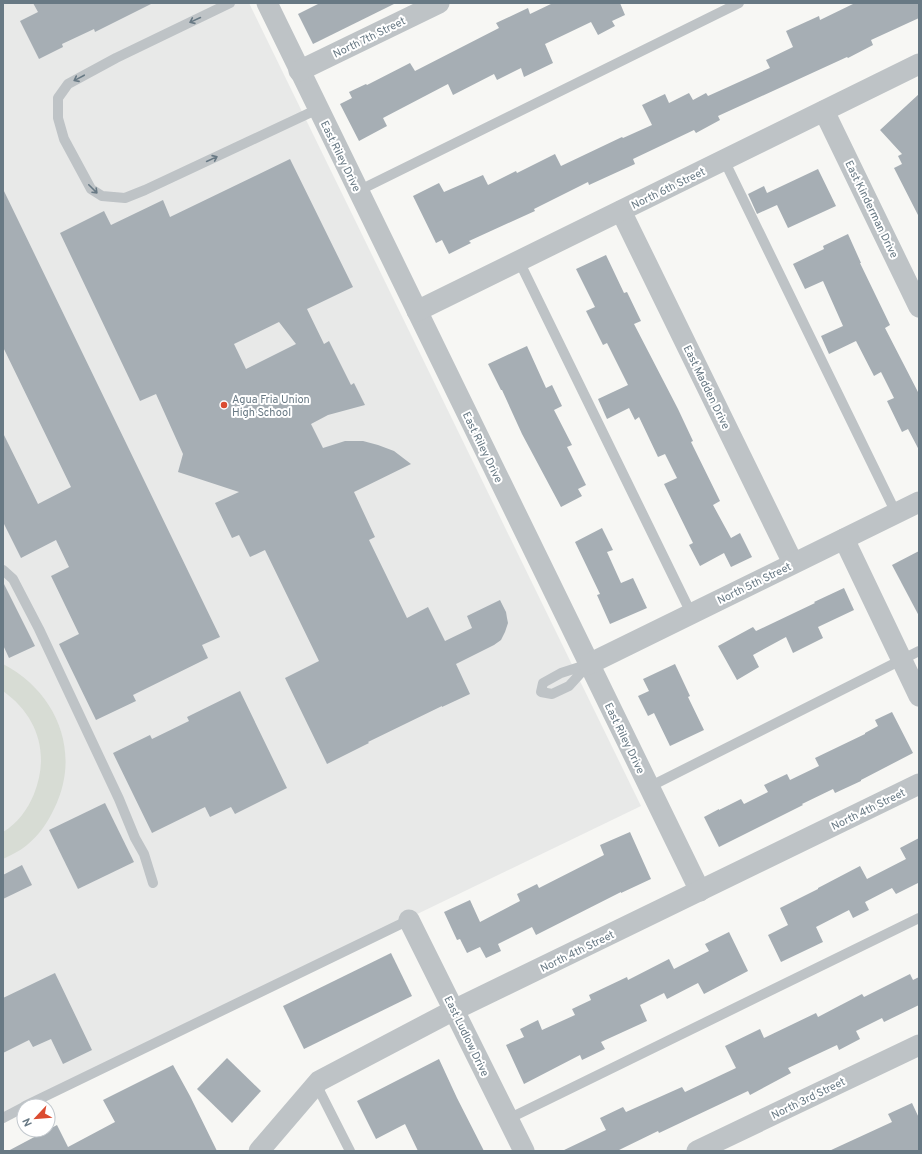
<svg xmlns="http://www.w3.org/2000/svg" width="922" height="1154" viewBox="0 0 922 1154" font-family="Overpass,sans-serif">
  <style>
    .built { fill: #e8e9e8 }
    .green { fill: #d7dcd4 }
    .building { fill: #a6aeb4; fill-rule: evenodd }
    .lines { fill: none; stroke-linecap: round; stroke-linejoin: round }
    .service { stroke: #bec3c6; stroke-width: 10 }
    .minor { stroke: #bec3c6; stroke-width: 21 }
    .oneway { stroke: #687984 }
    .poi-dot { fill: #db4c31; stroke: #fff; stroke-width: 1.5 }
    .labels { text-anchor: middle; stroke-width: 4; stroke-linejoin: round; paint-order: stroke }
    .street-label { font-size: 11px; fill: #687984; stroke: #fff }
    .poi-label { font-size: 11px; fill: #687984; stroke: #fff; text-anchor: start }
  </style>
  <rect width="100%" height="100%" fill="#f7f7f4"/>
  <polygon class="built" points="3,3 249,3 641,806 3,1114"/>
  <path class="green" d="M3,664C57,692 82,753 54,809C48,822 39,835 27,845C20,851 11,855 3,859V832C17,824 28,809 34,794C50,754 38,716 3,691Z"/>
  <g class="building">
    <polygon points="33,3 153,3 95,32 94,29 62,44 63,47 39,59 20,21 38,12"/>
    <polygon points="320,3 396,3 313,44 298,14"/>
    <polygon points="553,3 620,3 625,15 612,21 615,26 598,35 591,22 545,44 553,63 524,77 521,68 497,80 494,74 453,95 448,84 383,118 387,126 359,141 340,104 352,98 349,92 366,84 367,85 410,63 415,71 499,28 496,23 528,8 530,14"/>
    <polygon points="855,3 919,3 919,18 871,40 873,45 848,58 847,57 718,116 720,120 696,133 694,130 633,159 635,164 589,185 588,182 534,209 535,211 469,241 471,243 449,254 442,240 436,243 413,196 439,183 444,192 483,175 488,185 516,171 517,173 555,154 561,166 622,137 623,138 652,125 642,105 665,94 669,103 689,93 693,100 706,93 708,96 770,68 766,60 793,47 786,31 819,16 820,20"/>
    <polygon points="919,94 919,217 894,168 902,164 898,156 902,154 880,130"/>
    <path d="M290,159L353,287L307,309L324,344L329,341L351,385L354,383L365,405L328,415L311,424L323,448L345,441H363L378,445L394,451L411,464L354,492L375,537L369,540L407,618L428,607L445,641L472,628L467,616L500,600L506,612L507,618L508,623L505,632L501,640L494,645L456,664L470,694L442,707V706L368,742L369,743L327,764L285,678L319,661L265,550L250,557L239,535L232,538L215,503L239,492L178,472L183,454L156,394L140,401L60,233L104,211L111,225L163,200L170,217ZM279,322L296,344L246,369L234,344Z"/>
    <polygon points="818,169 836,206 788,228 777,205 757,214 748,194 764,186 767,193"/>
    <polygon points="3,189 220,637 202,645 208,658 133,695 136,701 96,720 59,644 79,634 51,576 69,567 56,540 21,558 3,522 3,433 38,504 71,487 3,347"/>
    <polygon points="848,234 861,263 860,263 890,325 885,328 919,394 919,450 908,429 902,432 887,401 894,398 881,372 874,376 856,341 829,354 821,336 843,326 823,281 805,289 793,264 824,249 823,246"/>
    <polygon points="606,255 624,293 627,292 641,321 634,324 678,409 693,441 691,442 720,501 713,505 731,538 740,533 752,557 731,567 724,553 700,566 689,545 693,543 664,484 677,478 665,454 658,457 639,417 635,420 629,408 607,419 598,399 628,385 607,343 603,345 586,311 595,307 576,269"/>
    <polygon points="527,346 546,388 552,385 562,406 554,410 572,445 567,447 586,485 578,489 582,496 561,507 522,434 502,390 501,390 488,364"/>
    <polygon points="602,528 613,550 607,552 621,583 633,578 647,608 610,624 597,595 600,594 575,542"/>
    <polygon points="919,551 919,616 892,565"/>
    <polygon points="3,582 35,646 9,658 3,645"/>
    <polygon points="844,588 854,610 818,627 823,638 793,653 786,637 753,655 759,667 737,680 718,646 753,627 756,631 815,603 814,602"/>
    <polygon points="675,664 690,696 688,697 704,730 670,746 654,713 648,716 638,696 649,691 643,679"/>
    <polygon points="240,691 287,788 235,814 231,807 210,817 205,807 152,833 113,753 150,735 152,739 189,721 187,717"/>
    <polygon points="892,712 913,753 861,780 861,781 835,793 833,789 802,804 803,805 719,847 704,817 719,809 719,810 741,799 744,804 768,792 764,785 787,774 790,780 819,766 815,758 865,734 865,733 878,726 875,720"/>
    <polygon points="105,803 134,862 78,889 49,830"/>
    <polygon points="630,832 651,879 621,893 621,892 536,935 532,927 498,944 501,951 486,958 480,947 467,953 460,939 457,940 444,912 470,900 480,922 520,901 517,894 537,884 539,888 604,855 600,845"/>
    <polygon points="919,838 919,885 918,883 896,894 892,888 865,902 869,910 853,918 849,910 816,927 823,942 781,962 768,935 788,925 780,908 818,889 818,888 860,866 867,879 906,859 900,848"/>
    <polygon points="22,865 32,885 3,899 3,875"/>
    <polygon points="729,932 748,971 704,994 698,983 667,999 664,993 640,1005 647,1021 601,1042 605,1049 582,1060 580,1055 524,1084 506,1045 524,1037 520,1029 538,1020 542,1030 575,1015 572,1009 591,1000 589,995 627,977 628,980 669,959 674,969 709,951 705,944"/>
    <polygon points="391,953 412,996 304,1049 283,1006"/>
    <polygon points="55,973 92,1050 63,1064 51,1039 33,1047 29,1040 3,1053 3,998"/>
    <polygon points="910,974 913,980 919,977 919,1005 884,1022 882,1018 856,1031 860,1039 839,1050 837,1045 788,1068 791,1073 750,1095 748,1091 659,1133 658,1131 617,1151 562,1151 606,1130 600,1118 623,1107 626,1112 682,1087 685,1092 736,1068 725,1046 760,1029 764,1038 816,1013 818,1017 862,994 864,997"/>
    <polygon points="227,1058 261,1091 232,1123 197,1089"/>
    <polygon points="439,1059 457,1098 484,1151 418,1151 405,1124 376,1139 357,1101"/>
    <polygon points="173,1065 190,1096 217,1151 8,1151 57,1125 68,1147 115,1122 103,1100"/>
    <polygon points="912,1103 919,1118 919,1151 829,1151 892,1122 888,1114"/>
  </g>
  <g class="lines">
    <g class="service">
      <polyline points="230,3 116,58 68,84 58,98 58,118 64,139 91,189 102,196 125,198 145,190 318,109"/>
      <polyline points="724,160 896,513"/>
      <polyline points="358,191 739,3"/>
      <polyline points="519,261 691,613"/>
      <polyline points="3,570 13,579 39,629 119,799 135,838 144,854 153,883"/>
      <polygon points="589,664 569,686 552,694 541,692 543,683 561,673"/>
      <polyline points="649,787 919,651"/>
      <polyline points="316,1084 350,1151"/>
      <polyline points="25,1106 409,920"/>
      <polyline points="3,1118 24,1107"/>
      <polyline points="508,1119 919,918"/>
    </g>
    <g class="minor">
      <polyline points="267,3 700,891"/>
      <polyline points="299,71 439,3"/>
      <polyline points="824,111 919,307"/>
      <polyline points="621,211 793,563"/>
      <polyline points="417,311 919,64"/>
      <polyline points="844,539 919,696"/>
      <polyline points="589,664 919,502"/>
      <polyline points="409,920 524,1151"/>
      <polyline points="259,1151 319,1081 454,1010 919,784"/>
      <polyline points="697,1151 919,1045"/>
    </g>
  </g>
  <defs><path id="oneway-shaft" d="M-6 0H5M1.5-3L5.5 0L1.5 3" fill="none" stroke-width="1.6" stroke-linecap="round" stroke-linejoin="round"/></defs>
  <g class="oneway">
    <use href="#oneway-shaft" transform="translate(195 20) rotate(155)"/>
    <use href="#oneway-shaft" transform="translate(79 78) rotate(152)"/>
    <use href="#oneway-shaft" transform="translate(212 159) rotate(-25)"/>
    <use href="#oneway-shaft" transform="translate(93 189) rotate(45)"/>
  </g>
  <circle class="poi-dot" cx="224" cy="405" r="4"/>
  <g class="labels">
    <g class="street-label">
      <text transform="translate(369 37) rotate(-26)" y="4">North 7th Street</text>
      <text transform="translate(341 156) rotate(64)" y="4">East Riley Drive</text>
      <text transform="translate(668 188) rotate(-26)" y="4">North 6th Street</text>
      <text transform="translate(872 209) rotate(64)" y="4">East Kinderman Drive</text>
      <text transform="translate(707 387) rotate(64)" y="4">East Madden Drive</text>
      <text transform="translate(483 447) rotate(64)" y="4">East Riley Drive</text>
      <text transform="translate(754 583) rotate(-26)" y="4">North 5th Street</text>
      <text transform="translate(625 738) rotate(64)" y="4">East Riley Drive</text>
      <text transform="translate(868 809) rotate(-26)" y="4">North 4th Street</text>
      <text transform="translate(577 951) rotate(-26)" y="4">North 4th Street</text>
      <text transform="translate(467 1036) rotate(64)" y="4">East Ludlow Drive</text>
      <text transform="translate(808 1098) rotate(-26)" y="4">North 3rd Street</text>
    </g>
    <g class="poi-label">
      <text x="232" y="403">Agua Fria Union<tspan x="232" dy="13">High School</tspan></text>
    </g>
  </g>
  <rect width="922" height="1154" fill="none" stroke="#687984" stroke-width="8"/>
  <g transform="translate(36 1118) rotate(244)"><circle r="19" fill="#ffffff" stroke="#c3c9ce"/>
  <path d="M0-3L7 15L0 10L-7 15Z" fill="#db4c31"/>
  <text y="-6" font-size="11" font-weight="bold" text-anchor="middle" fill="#687984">N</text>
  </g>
</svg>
